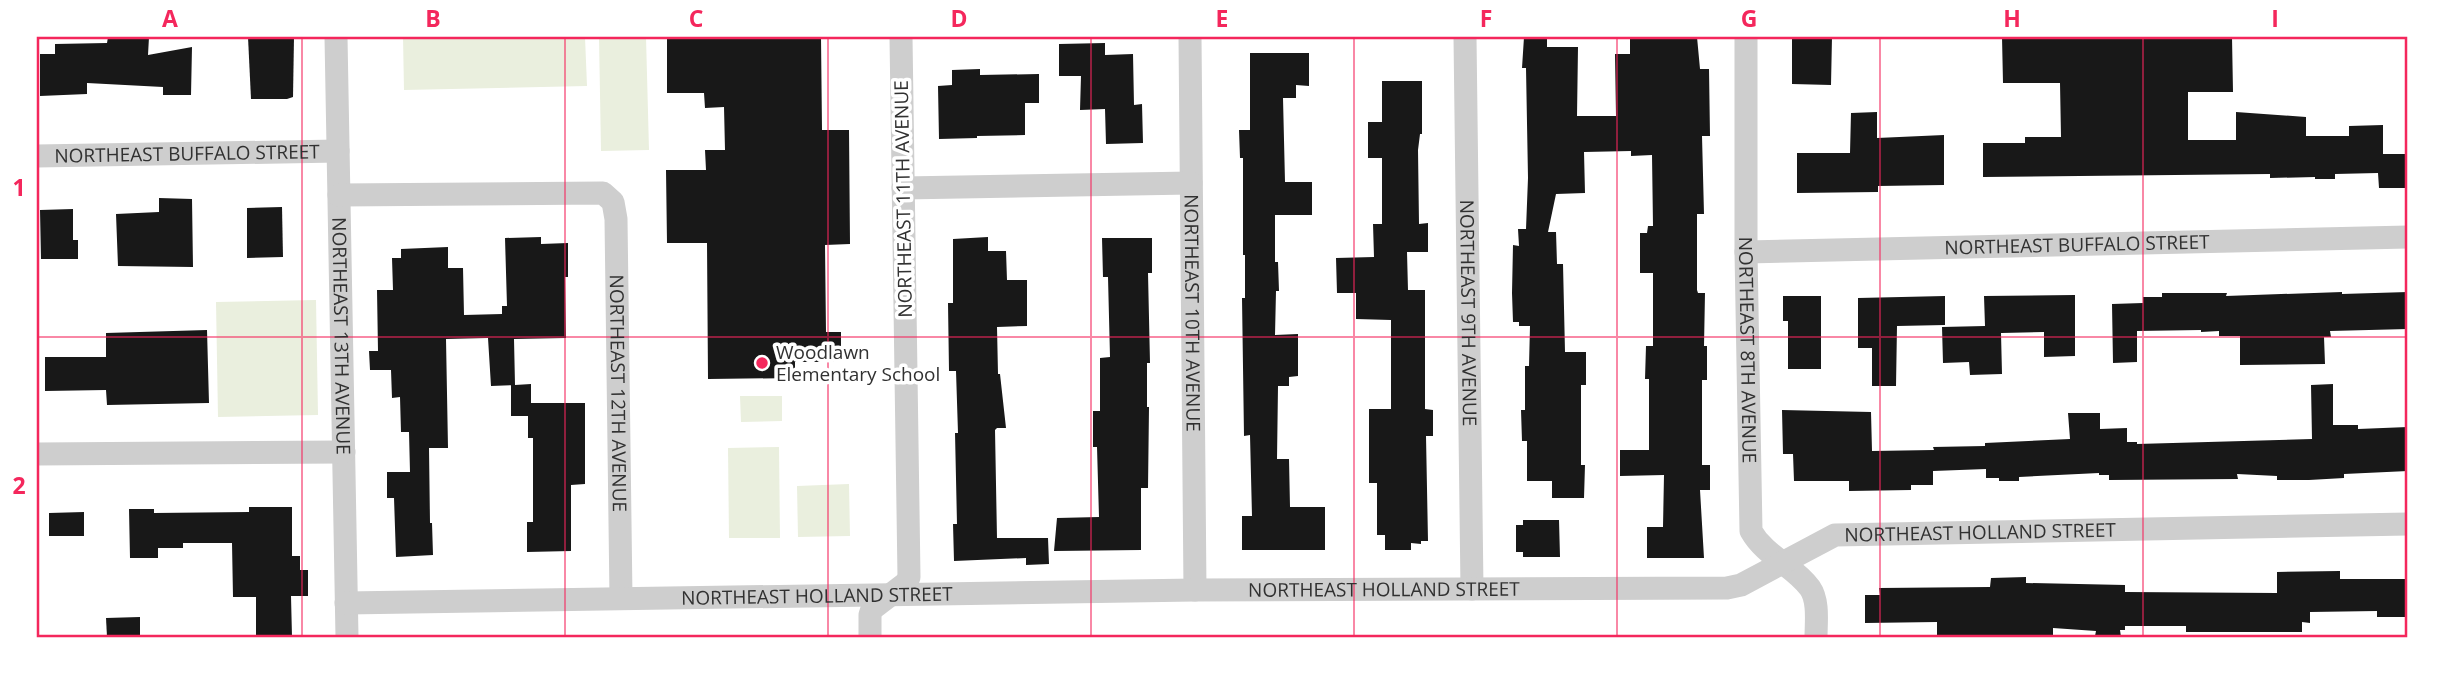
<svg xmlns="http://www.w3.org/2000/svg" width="2445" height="674" viewBox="0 0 2445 674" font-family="'Open Sans',sans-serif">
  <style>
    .green { fill: #eaefde }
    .building { fill: #181818 }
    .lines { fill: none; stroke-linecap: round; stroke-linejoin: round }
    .minor { stroke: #cecece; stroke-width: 23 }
    .grid { fill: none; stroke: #f4275c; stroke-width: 2; stroke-opacity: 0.55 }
    .poi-dot { fill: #f4275c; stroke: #fff; stroke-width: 2.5 }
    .labels { text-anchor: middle; stroke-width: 7; stroke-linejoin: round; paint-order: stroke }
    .street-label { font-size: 19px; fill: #313131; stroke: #fff }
    .poi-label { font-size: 19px; fill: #313131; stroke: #fff; text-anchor: start }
    .neatline { fill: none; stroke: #f4275c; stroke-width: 2.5 }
    .grid-label { font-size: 23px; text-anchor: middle; font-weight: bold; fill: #f4275c }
  </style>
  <rect width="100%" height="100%" fill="#fff"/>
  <g class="green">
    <polygon points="403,37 585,37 587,86 404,90"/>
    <polygon points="599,37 646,37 649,150 601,151"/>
    <polygon points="316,300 318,415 218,417 216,302"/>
    <polygon points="782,396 782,421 741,422 740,396"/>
    <polygon points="779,447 780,538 729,538 728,448"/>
    <polygon points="849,484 850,536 798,537 797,486"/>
  </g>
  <g class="building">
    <polygon points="108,37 149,37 148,55 192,47 191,95 163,95 163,87 87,83 87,94 40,96 40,54 55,54 55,44 107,43"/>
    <polygon points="248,37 294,37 293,97 287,99 251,99"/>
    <polygon points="667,37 821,37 822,130 849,130 850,244 825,245 826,332 841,332 841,362 795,362 795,378 708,379 707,243 667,243 666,170 706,170 705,150 725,150 724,107 705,108 704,93 667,93"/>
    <polygon points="1524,37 1547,37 1547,47 1578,47 1577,116 1616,116 1615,54 1630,54 1630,37 1697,37 1700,69 1709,69 1710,136 1702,136 1704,214 1697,214 1697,290 1698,293 1705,293 1704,346 1707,346 1707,380 1702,380 1702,465 1710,465 1710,490 1700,490 1704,558 1647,558 1647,527 1663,527 1664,475 1620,476 1620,450 1649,450 1649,379 1645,379 1646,346 1653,346 1653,273 1640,273 1640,233 1647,233 1648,226 1653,226 1652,155 1631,156 1631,151 1584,152 1585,193 1556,194 1548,232 1556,232 1557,264 1563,264 1565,352 1586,352 1586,385 1581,385 1581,465 1585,465 1584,498 1552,498 1552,481 1527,481 1527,441 1522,441 1521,410 1525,410 1525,366 1529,366 1530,326 1519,326 1519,322 1513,322 1512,293 1513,245 1519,246 1518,229 1526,229 1528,178 1526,68 1522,68"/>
    <polygon points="1799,37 1832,37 1831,85 1792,84 1792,39 1799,39"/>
    <polygon points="2002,37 2232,37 2233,92 2188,92 2188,140 2236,140 2236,112 2306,117 2306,136 2349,136 2349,126 2383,125 2383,154 2408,154 2408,188 2379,188 2378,173 2335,174 2335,179 2315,179 2315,177 2270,178 2270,174 1983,177 1983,143 2025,143 2025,137 2061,137 2060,83 2003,83"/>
    <polygon points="1105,43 1105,55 1133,54 1134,105 1142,104 1143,143 1106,144 1105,109 1080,110 1081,76 1059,76 1059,44"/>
    <polygon points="1250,53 1309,53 1309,86 1296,85 1296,98 1283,98 1285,182 1312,182 1312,215 1275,215 1275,262 1278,262 1279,291 1276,291 1275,335 1298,334 1298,376 1289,377 1289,386 1278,386 1277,459 1289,459 1290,507 1325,507 1325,550 1242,550 1242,516 1252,516 1250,435 1244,436 1242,298 1245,298 1245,255 1243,255 1243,158 1240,158 1239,130 1250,130"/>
    <polygon points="980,69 980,75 1039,74 1039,103 1025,103 1025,135 977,136 977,138 939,139 938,86 952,85 952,70"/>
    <polygon points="1382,81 1422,81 1422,134 1420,134 1418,150 1419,224 1428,223 1428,252 1407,252 1408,290 1425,290 1425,409 1433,410 1433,436 1426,436 1428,541 1421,541 1421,544 1411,543 1411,550 1385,550 1385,535 1377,535 1377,483 1369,483 1369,409 1391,409 1391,320 1356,319 1356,293 1337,293 1336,258 1374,257 1373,224 1382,224 1382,158 1368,158 1368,122 1382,122"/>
    <polygon points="1877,112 1877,138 1944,135 1944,185 1878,186 1878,192 1797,193 1797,153 1850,153 1851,113"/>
    <polygon points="159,198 192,199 193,267 118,266 116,214 159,212"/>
    <polygon points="282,207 283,257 247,258 247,208"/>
    <polygon points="73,209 73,240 78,240 78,259 41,259 40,210"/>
    <polygon points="541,237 541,244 568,243 568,277 565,277 566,338 514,339 515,385 531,384 531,403 585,403 585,484 571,485 571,551 527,552 527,522 533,522 533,438 528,438 528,416 511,416 511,385 515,385 491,386 488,338 446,339 448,448 429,448 430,523 432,523 433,555 396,557 394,498 387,498 387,472 410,472 409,432 401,432 400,397 392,398 391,370 370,370 369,351 378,351 377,290 393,290 392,258 401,258 401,249 448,247 448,268 463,268 464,315 502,314 502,306 507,306 505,238"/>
    <polygon points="988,237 988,251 1006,251 1007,280 1027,280 1027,326 997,327 998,374 1000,374 1006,428 997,428 995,430 997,538 1048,538 1049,564 1026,565 1026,558 954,561 953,524 957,524 955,433 958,433 956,371 949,371 948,303 953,303 953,239"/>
    <polygon points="1102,238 1152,238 1152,273 1148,273 1150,363 1147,363 1147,407 1149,407 1148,488 1141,488 1141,550 1054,551 1057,518 1099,517 1097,447 1093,447 1093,411 1100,411 1100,358 1110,357 1108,277 1103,277"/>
    <polygon points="2342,292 2342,294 2408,292 2408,329 2330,331 2331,337 2324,337 2325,364 2240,365 2240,336 2219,336 2219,331 2201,332 2201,330 2137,331 2137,362 2113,363 2112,304 2143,303 2143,297 2162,297 2162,293 2227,293 2226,296"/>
    <polygon points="2075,295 2075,356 2044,357 2044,332 2001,333 2002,374 1970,375 1969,362 1943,363 1942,327 1985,326 1984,296"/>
    <polygon points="1783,296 1821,296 1821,369 1788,369 1788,321 1783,321"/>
    <polygon points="1945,296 1945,325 1897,326 1896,386 1872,386 1872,348 1858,348 1858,298"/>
    <polygon points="207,330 209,403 107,405 106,390 45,391 45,357 106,357 106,333"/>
    <polygon points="2333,384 2333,425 2358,425 2358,429 2408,427 2408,471 2344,474 2344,478 2309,480 2277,480 2277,476 2237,474 2238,479 2109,480 2109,475 2099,475 2099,473 2019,477 2019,481 1999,481 1999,478 1986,478 1986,469 1933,471 1933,485 1911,485 1911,490 1849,491 1849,481 1794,481 1793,454 1783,454 1782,410 1871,412 1872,451 1934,450 1933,447 1985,446 1985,443 2070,439 2068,413 2100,413 2100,429 2127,428 2127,442 2137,442 2137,444 2312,439 2311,385"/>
    <polygon points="249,507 292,507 292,556 300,556 300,570 308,570 308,596 291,596 292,637 256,637 256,597 233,597 232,543 183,543 183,548 158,548 158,558 130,558 129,509 154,509 154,513 249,512"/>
    <polygon points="84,512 84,536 49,536 49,513"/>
    <polygon points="1523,520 1559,520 1560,557 1523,557 1523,552 1516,552 1516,525 1523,525"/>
    <polygon points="2340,571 2340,579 2408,579 2408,617 2377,617 2377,611 2310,612 2310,623 2302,622 2302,632 2186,632 2186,626 2125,626 2125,630 2120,630 2121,637 2095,636 2096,631 2053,628 2053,637 1937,637 1937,622 1865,623 1865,595 1880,595 1879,588 1990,587 1991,578 2026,577 2026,583 2125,585 2125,592 2277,593 2277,572"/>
    <polygon points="140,617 140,637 107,637 106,618"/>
  </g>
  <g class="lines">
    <g class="minor">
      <path id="s1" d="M336,37L347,637"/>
      <path id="s2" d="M1190,37L1195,590"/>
      <path id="s3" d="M1465,37L1472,589"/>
      <path id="s4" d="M1746,37V252L1751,531C1765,556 1794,566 1810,588C1819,601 1816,623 1816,637"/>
      <path id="s5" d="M37,156L338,151"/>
      <polyline points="903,188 1191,183"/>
      <path id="s6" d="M339,195L603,193L613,202L616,219L621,598"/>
      <path id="s7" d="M1746,252L2408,237"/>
      <polyline points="37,454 344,452"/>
      <path id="s8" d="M346,603L1195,590L1727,588L1741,585L1835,535L2408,524"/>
      <polyline points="870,637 870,615 872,609 906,583 909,577 901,37"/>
    </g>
  </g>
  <path class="grid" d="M302,37V637M565,37V637M828,37V637M1091,37V637M1354,37V637M1617,37V637M1880,37V637M2143,37V637M37,337H2408"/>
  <circle class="poi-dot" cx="762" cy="363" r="7"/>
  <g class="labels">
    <g class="street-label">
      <text dy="7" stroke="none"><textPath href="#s5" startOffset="150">NORTHEAST BUFFALO STREET</textPath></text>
      <text transform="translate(903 199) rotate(-91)" y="7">NORTHEAST 11TH AVENUE</text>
      <text dy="7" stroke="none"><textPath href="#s7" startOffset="331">NORTHEAST BUFFALO STREET</textPath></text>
      <text dy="7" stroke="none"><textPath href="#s2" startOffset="276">NORTHEAST 10TH AVENUE</textPath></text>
      <text dy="7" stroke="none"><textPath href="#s3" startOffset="276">NORTHEAST 9TH AVENUE</textPath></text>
      <text dy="7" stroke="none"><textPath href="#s1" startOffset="299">NORTHEAST 13TH AVENUE</textPath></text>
      <text dy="7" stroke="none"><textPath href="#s4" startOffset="313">NORTHEAST 8TH AVENUE</textPath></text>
      <text dy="7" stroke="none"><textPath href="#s6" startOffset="469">NORTHEAST 12TH AVENUE</textPath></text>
      <text dy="7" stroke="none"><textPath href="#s8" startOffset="1647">NORTHEAST HOLLAND STREET</textPath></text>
      <text dy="7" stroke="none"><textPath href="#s8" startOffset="1038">NORTHEAST HOLLAND STREET</textPath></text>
      <text dy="7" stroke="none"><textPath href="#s8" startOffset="471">NORTHEAST HOLLAND STREET</textPath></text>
    </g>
    <g class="poi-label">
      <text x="776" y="359">Woodlawn<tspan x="776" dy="22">Elementary School</tspan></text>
    </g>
  </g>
  <rect width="2445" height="674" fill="none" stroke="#ffffff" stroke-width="77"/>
  <rect x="38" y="38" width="2368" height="598" class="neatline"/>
  <g class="grid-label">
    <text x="170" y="27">A</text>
    <text x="433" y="27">B</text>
    <text x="696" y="27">C</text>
    <text x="959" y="27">D</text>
    <text x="1222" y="27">E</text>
    <text x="1486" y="27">F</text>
    <text x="1749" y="27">G</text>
    <text x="2012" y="27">H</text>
    <text x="2275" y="27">I</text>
    <text x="19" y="196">1</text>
    <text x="19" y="494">2</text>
  </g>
</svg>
